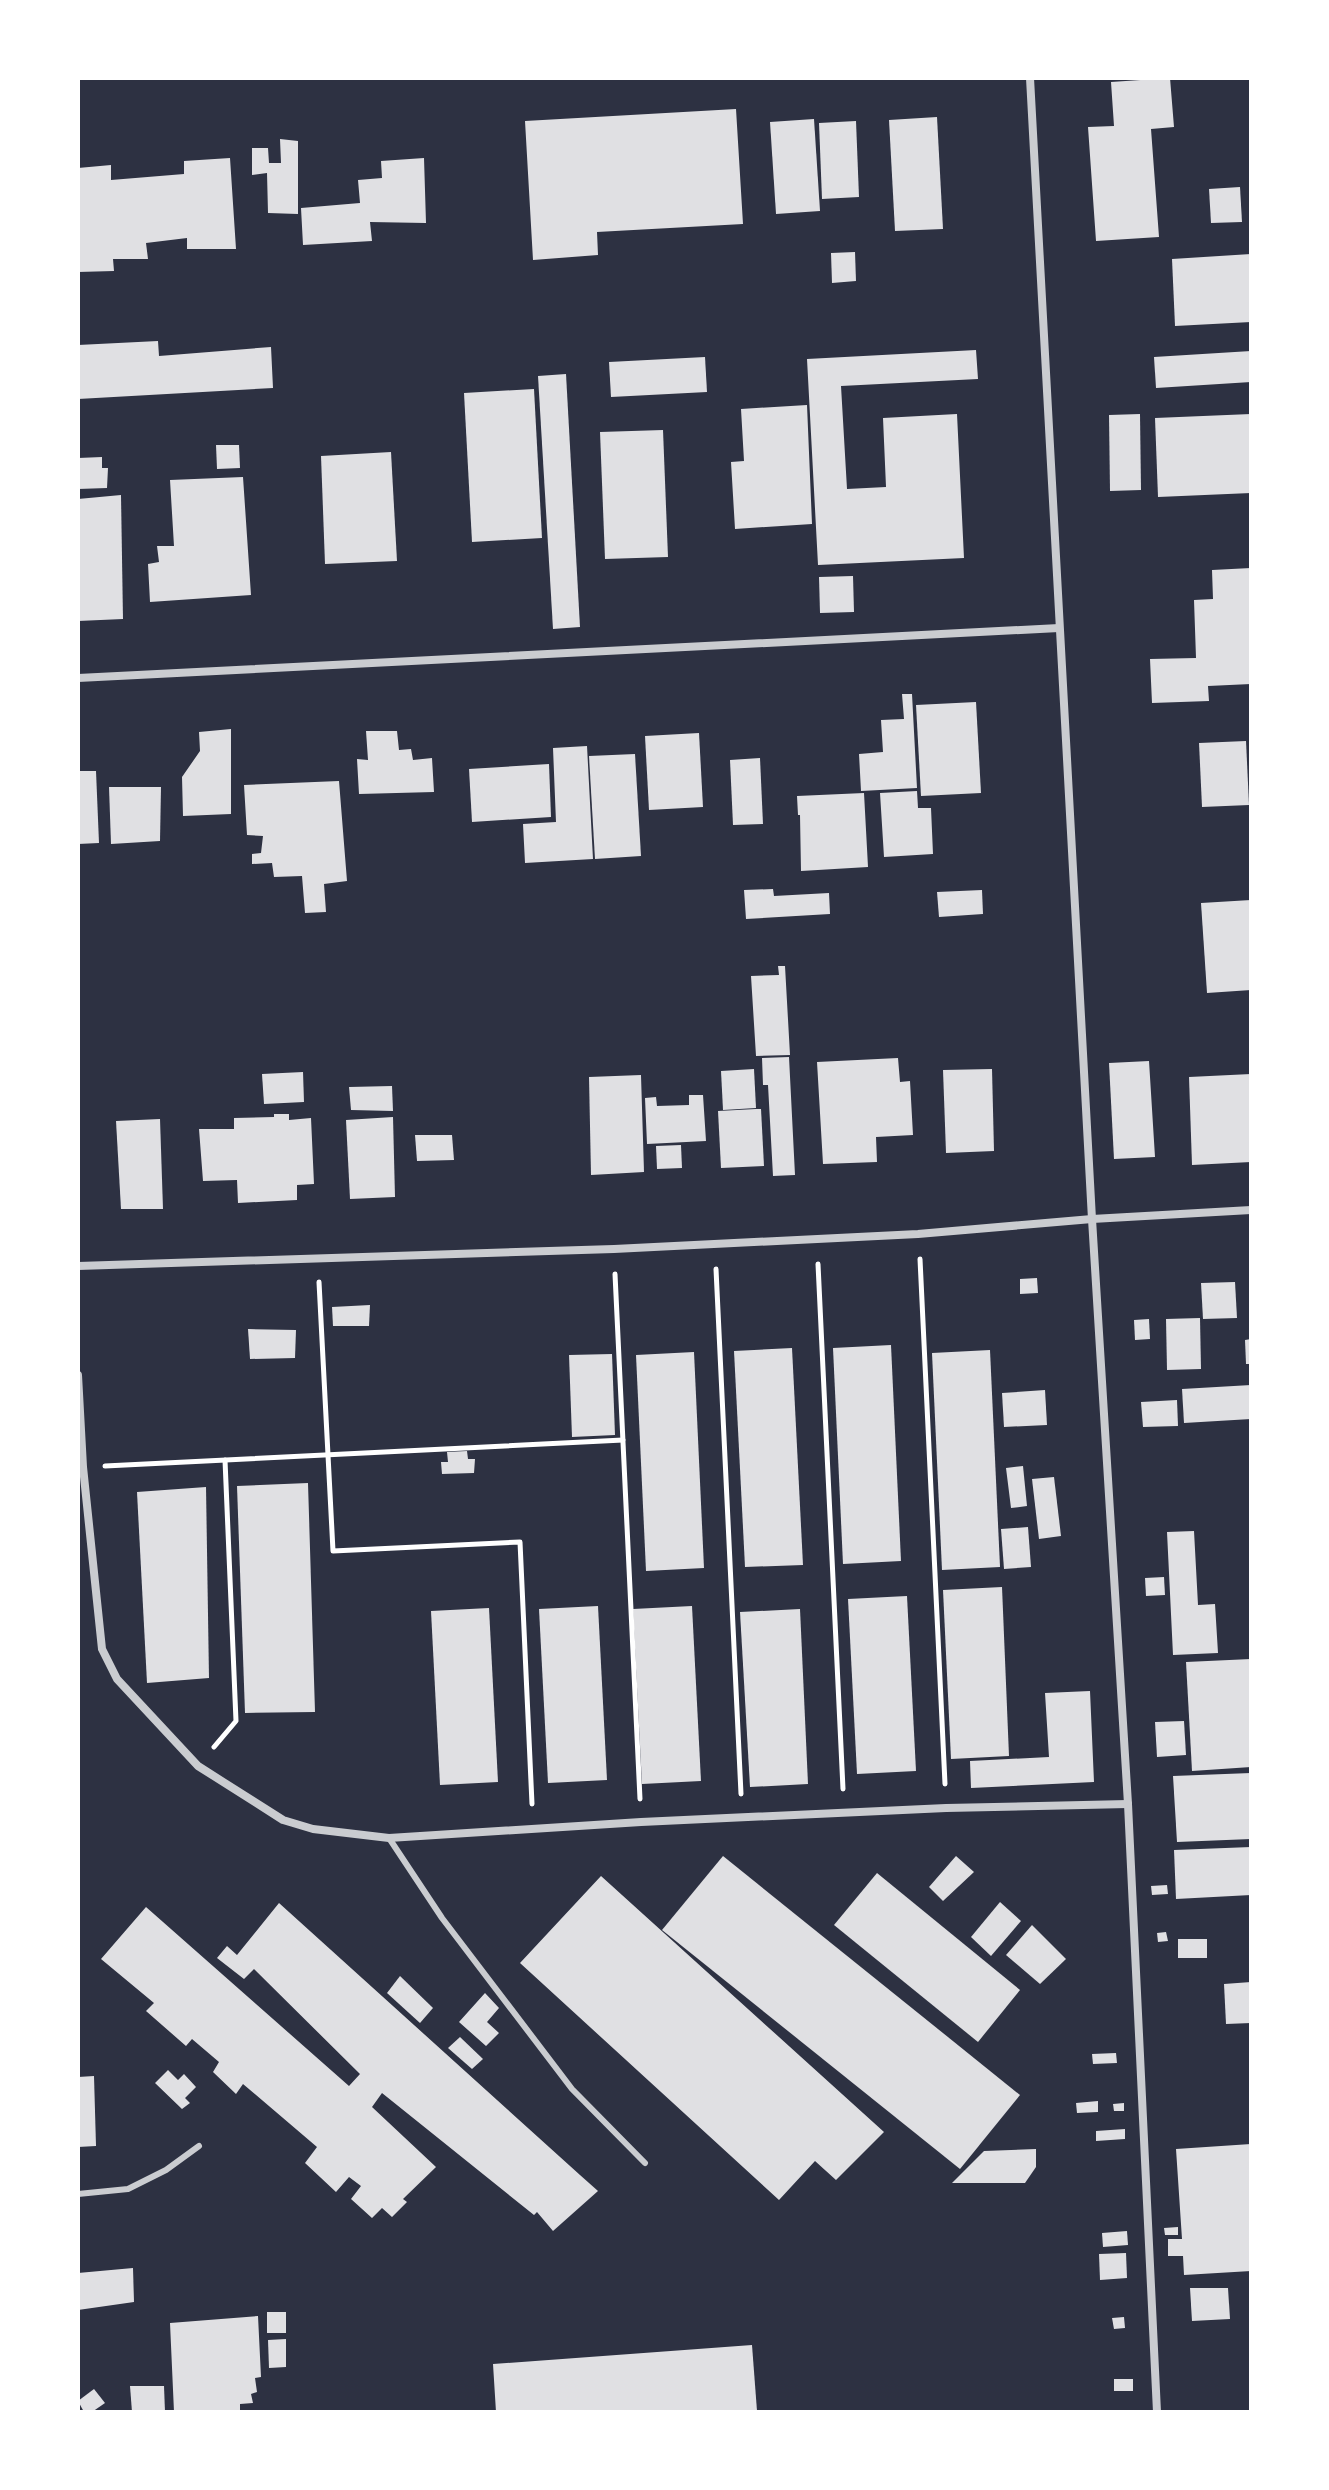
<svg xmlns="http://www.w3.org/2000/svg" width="1329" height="2490" viewBox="0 0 1329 2490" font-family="'Alegreya Sans',sans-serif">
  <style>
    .building { fill: #e0e0e3 }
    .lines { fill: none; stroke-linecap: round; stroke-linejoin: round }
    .path { stroke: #fff; stroke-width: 5 }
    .service { stroke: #caccd0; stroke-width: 6 }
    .minor { stroke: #caccd0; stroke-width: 8 }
  </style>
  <rect width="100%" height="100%" fill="#2d3142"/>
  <g class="building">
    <polygon points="1170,78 1174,127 1151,129 1159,237 1096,241 1088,127 1114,126 1111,82"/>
    <polygon points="736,109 743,224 597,232 598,255 533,260 525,121"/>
    <polygon points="937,117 943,229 895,231 889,120"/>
    <polygon points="814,119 820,211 776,214 770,122"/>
    <polygon points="856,121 859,197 822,199 819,123"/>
    <polygon points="280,139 298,141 298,214 268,213 267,173 252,175 252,148 268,148 269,163 281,163"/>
    <polygon points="230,158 236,249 187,249 187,238 146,243 148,259 113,259 114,271 78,272 78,168 111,165 111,180 184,174 184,161"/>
    <polygon points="424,158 426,223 370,222 372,241 303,245 301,208 360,203 358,180 382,178 381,161"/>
    <polygon points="1240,187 1242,222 1211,223 1209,189"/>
    <polygon points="855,252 856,281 832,283 831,253"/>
    <polygon points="1251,254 1251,322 1175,326 1172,259"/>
    <polygon points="158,341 159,356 271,347 273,388 78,399 78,345"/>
    <polygon points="976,350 978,379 841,386 847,489 886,487 883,418 957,414 964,558 818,565 807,359"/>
    <polygon points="1251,351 1251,382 1156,388 1154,357"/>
    <polygon points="705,357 707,392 611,397 609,362"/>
    <polygon points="566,374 580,627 553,629 538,376"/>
    <polygon points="534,389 542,538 472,542 464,393"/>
    <polygon points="807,405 812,524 735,529 731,462 744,461 741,409"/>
    <polygon points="1140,414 1141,490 1110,491 1109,415"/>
    <polygon points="1251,414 1251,493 1158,497 1155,418"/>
    <polygon points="663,430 668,557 605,559 600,432"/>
    <polygon points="216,445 239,445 240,468 217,469"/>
    <polygon points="391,452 397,561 325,564 321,456"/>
    <polygon points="102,457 102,468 108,468 107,488 78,489 78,458"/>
    <polygon points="243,477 251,595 150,602 148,564 159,562 157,546 174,546 170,480"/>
    <polygon points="121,495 123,619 78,621 78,499"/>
    <polygon points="1251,568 1251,684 1208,686 1209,701 1152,703 1150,659 1196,658 1194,600 1213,599 1212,570"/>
    <polygon points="853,576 854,612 820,613 819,577"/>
    <polygon points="902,694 912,694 917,788 861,791 859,754 883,752 881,720 904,719"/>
    <polygon points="976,702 981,793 921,796 916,705"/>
    <polygon points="231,729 231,814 183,816 182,777 200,751 199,732"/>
    <polygon points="366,731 397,731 399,750 411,749 413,760 432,758 434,792 359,794 357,759 368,760"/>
    <polygon points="699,733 703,807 649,810 645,736"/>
    <polygon points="1246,741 1249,805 1202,807 1199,743"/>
    <polygon points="587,746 593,859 525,863 523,824 556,822 553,748"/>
    <polygon points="635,754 641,856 595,859 589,756"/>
    <polygon points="760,758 763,824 733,825 730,760"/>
    <polygon points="549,764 551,817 472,822 469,769"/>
    <polygon points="78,771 96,771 99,843 78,844"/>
    <polygon points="339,781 347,881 324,884 326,912 305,913 302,876 274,877 272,863 252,864 252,854 261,853 263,836 247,835 244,785"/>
    <polygon points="109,787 161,787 160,841 111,844"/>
    <polygon points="917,791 918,808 931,808 933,854 884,857 880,793"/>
    <polygon points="864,793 868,867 801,871 800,815 798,815 797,796"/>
    <polygon points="773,889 774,896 829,893 830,914 746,919 744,890"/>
    <polygon points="982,890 983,914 939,917 937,892"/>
    <polygon points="1251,900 1251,990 1207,993 1201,903"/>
    <polygon points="778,966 785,966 790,1055 756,1056 751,976 779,975"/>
    <polygon points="789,1057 795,1175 773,1176 768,1085 763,1085 762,1058"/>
    <polygon points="898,1058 900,1082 910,1081 913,1135 876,1137 877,1162 823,1164 817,1062"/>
    <polygon points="1149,1061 1155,1157 1114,1159 1109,1063"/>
    <polygon points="754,1069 756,1108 723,1110 721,1071"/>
    <polygon points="992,1069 994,1151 946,1153 943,1070"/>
    <polygon points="303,1072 304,1102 264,1104 262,1074"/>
    <polygon points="1251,1074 1251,1162 1192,1165 1189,1077"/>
    <polygon points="641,1075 644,1172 591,1175 589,1077"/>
    <polygon points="392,1086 393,1111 351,1110 349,1087"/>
    <polygon points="689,1095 703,1095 706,1141 647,1144 645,1098 656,1097 657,1106 689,1105"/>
    <polygon points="756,1109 761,1109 764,1166 721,1168 718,1111"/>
    <polygon points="274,1114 289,1114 289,1120 311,1118 314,1184 297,1185 297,1200 238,1203 237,1180 203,1181 199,1129 234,1129 234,1118 274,1117"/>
    <polygon points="393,1117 395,1197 350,1199 346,1120"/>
    <polygon points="160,1119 163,1209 121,1209 116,1121"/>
    <polygon points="415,1135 452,1135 454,1160 417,1161"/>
    <polygon points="681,1145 682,1168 657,1169 656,1146"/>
    <polygon points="1037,1278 1038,1293 1020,1294 1020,1279"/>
    <polygon points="1235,1282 1237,1318 1203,1319 1201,1283"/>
    <polygon points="370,1305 369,1326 333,1326 332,1307"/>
    <polygon points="1200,1318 1201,1369 1167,1370 1166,1319"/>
    <polygon points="1149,1319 1150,1339 1135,1340 1134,1320"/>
    <polygon points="248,1329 296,1330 295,1358 250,1359"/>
    <polygon points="1251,1339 1251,1364 1246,1364 1245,1340"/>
    <polygon points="891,1345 901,1561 843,1564 833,1348"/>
    <polygon points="792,1348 803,1565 745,1567 734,1351"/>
    <polygon points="990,1350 1000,1567 942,1570 932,1353"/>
    <polygon points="694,1352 704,1568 646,1571 636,1355"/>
    <polygon points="612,1354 615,1435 572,1437 569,1355"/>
    <polygon points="1251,1385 1251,1419 1184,1423 1182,1389"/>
    <polygon points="1045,1390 1047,1425 1004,1427 1002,1393"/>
    <polygon points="1177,1400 1178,1426 1143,1427 1141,1402"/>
    <polygon points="467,1451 468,1459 475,1459 474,1473 442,1474 441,1462 448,1462 447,1452"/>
    <polygon points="1023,1466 1027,1506 1011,1508 1006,1468"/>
    <polygon points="1054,1477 1061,1536 1039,1539 1032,1479"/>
    <polygon points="308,1483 315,1712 245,1713 237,1486"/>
    <polygon points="206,1487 209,1678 147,1683 137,1492"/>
    <polygon points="1028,1527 1031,1567 1004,1569 1001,1529"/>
    <polygon points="1194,1531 1198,1605 1215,1604 1218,1653 1173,1655 1167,1532"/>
    <polygon points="1164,1577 1165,1595 1146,1596 1145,1578"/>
    <polygon points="1002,1587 1009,1756 951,1759 943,1590"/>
    <polygon points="907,1596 916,1771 857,1774 848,1599"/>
    <polygon points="598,1606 607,1780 548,1783 539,1609"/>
    <polygon points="692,1606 701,1781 642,1784 633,1609"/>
    <polygon points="489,1608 498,1782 440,1785 431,1611"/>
    <polygon points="800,1609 808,1784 750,1787 740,1612"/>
    <polygon points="1251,1659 1251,1767 1192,1771 1186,1662"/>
    <polygon points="1090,1691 1094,1782 971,1788 970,1761 1049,1757 1045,1693"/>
    <polygon points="1184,1721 1186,1755 1157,1757 1155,1722"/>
    <polygon points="1251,1773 1251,1839 1177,1842 1173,1776"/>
    <polygon points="1251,1847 1251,1895 1176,1899 1174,1850"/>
    <polygon points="723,1856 1020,2095 960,2169 662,1930"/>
    <polygon points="956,1856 974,1872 943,1901 929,1887"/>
    <polygon points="877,1873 1020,1990 978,2042 834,1925"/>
    <polygon points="601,1876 884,2132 836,2180 815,2161 779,2200 520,1963"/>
    <polygon points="1167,1885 1168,1894 1152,1895 1151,1886"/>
    <polygon points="1000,1902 1021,1921 991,1956 971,1937"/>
    <polygon points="279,1903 580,2175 598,2191 553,2231 537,2212 534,2215 382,2093 372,2107 436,2167 403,2199 407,2202 392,2217 382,2208 372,2218 351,2199 361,2186 349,2177 336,2192 305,2163 317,2147 243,2084 236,2094 213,2072 219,2062 192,2039 186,2046 146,2011 154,2003 101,1959 146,1907 349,2086 360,2074 254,1969 244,1979 217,1958 227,1946 237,1955"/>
    <polygon points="1032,1925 1066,1959 1040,1984 1006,1955"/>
    <polygon points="1166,1932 1168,1941 1158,1942 1157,1933"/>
    <rect x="1178" y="1939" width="29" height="19"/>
    <polygon points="400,1976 433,2008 420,2023 387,1993"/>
    <polygon points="1251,1982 1251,2023 1226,2024 1224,1984"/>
    <polygon points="485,1993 499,2008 487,2022 499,2033 486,2046 459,2022"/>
    <polygon points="460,2037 483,2059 472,2069 448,2048"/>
    <polygon points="1116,2053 1117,2063 1093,2064 1092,2054"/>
    <polygon points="168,2070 178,2080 184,2074 196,2087 185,2098 190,2103 182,2109 155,2083"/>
    <polygon points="94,2076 96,2146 78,2147 78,2077"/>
    <polygon points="1098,2101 1098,2112 1077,2113 1076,2103"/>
    <polygon points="1124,2103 1124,2111 1114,2111 1113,2104"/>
    <polygon points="1125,2129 1125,2139 1096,2141 1096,2131"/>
    <polygon points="1251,2144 1251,2271 1184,2275 1183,2256 1168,2256 1168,2239 1182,2239 1176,2149"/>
    <polygon points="1036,2149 1036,2167 1025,2183 952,2183 984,2151"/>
    <polygon points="1178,2227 1178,2235 1165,2235 1164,2228"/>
    <polygon points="1127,2231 1128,2245 1103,2247 1102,2233"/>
    <polygon points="1126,2253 1127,2278 1100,2280 1099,2254"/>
    <polygon points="133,2268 134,2302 78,2310 78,2273"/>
    <polygon points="1190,2288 1228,2288 1230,2319 1192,2321"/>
    <rect x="267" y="2312" width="19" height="21"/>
    <polygon points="258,2316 261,2377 255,2378 257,2392 251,2394 253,2403 240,2404 240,2412 174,2412 170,2323"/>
    <polygon points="1124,2317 1125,2328 1114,2329 1112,2318"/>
    <polygon points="286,2339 286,2367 269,2368 268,2340"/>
    <polygon points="752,2345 757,2411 496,2412 493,2364"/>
    <rect x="1114" y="2379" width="19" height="12"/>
    <polygon points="130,2386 164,2386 165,2412 132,2412"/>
    <polygon points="94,2389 105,2403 92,2412 84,2412 78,2401"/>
  </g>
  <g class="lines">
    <g class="path">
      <polyline points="920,1259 945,1784"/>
      <polyline points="818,1264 843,1789"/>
      <polyline points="716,1269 741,1794"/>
      <polyline points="615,1274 640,1799"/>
      <polyline points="319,1282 333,1551 520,1542 532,1804"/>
      <polyline points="105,1466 623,1440"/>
      <polyline points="214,1747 236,1721 225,1460"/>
    </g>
    <g class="service">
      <polyline points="389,1838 442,1918 572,2089 645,2163"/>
      <polyline points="78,2194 128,2189 166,2170 199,2146"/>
    </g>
    <g class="minor">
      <polyline points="1030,78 1092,1219 1128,1804 1157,2412"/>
      <polyline points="78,678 1059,628"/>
      <polyline points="78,1266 614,1249 918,1234 1092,1219 1251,1210"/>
      <polyline points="78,1375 83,1467 102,1649 117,1679 198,1766 283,1820 313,1829 389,1838 641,1822 946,1808 1128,1804"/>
    </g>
  </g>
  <rect width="1329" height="2490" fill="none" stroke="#ffffff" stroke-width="160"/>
</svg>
